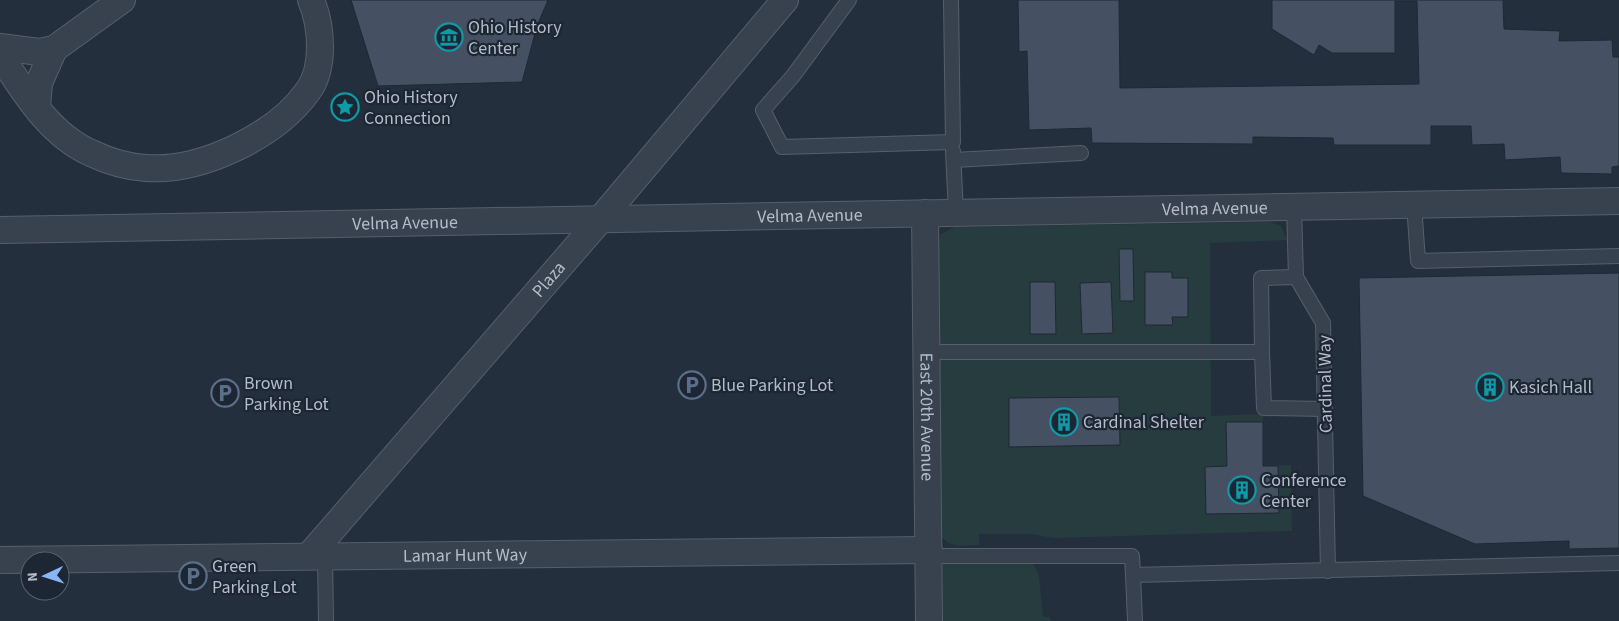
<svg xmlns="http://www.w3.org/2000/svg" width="1619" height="621" viewBox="0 0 1619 621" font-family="'Source Sans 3',sans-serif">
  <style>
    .green { fill: #263c3f }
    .building { fill: #455162; stroke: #1f2835 }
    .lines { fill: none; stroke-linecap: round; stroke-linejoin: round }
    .service-casing { stroke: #565f6c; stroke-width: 16 }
    .minor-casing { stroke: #565f6c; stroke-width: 28 }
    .service { stroke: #38414e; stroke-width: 14 }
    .minor { stroke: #38414e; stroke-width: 26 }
    .labels { text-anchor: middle; stroke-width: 4.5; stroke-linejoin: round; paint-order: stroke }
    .poi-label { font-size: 18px; fill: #b4bcc9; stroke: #1d2633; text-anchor: start }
    .street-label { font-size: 18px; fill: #b4bcc9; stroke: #1d2633 }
  </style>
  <rect width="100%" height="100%" fill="#242f3e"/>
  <g class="green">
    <path d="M1270,222L1281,226L1287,240L1210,243L1211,416L1263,414V466L1291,465L1292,531L1053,538L1033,534H979V545C966,545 951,549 942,537L938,248L941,234L955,227Z"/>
    <polygon points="943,561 1032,561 1039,576 1043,617 1050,617 1050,621 943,621"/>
  </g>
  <g class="building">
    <polygon points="351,0 548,0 537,26 522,82 378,86"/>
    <polygon points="1018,0 1119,0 1120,88 1419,84 1417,1 1395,1 1395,53 1332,53 1319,45 1314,55 1272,29 1272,0 1503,0 1504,29 1560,31 1559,41 1612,40 1613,57 1619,57 1619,166 1612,167 1612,174 1561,173 1560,157 1505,160 1504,144 1472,145 1471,126 1431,126 1431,145 1334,145 1333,138 1253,137 1253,144 1092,143 1091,128 1029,130 1027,51 1019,52"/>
    <polygon points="1119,249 1133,249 1134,301 1120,301"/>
    <polygon points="1145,272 1172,272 1172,278 1188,278 1188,317 1172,317 1173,325 1145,325"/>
    <polygon points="1619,273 1619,548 1569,549 1569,541 1475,544 1363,496 1359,278"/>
    <polygon points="1030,282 1055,282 1056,334 1030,334"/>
    <polygon points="1111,282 1113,333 1082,334 1080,283"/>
    <polygon points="1119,397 1120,445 1009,447 1009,398"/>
    <polygon points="1226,422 1263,422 1263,466 1278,466 1279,513 1206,514 1205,467 1227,466"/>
  </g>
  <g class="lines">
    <g class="service-casing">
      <g id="service">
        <polyline points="849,0 793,76 763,110 782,147 953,142 951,0"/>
        <polyline points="953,151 956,213"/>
        <polyline points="954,160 1081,153"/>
        <polyline points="1414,204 1418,261 1619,256"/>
        <polyline points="1294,206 1296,277 1323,323 1328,571"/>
        <polyline points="927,352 1262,352 1261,278 1296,277"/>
        <polyline points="1262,352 1264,408 1325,409"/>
        <polyline points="325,556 326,621"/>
        <polyline points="928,556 1132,556 1133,575"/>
        <polyline points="1135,621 1133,575 1619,563"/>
      </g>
    </g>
    <g class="minor-casing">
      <g id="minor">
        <polyline points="0,47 39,52 54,49 122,0"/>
        <path d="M0,55C24,92 50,135 91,153C108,161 127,167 146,168C201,172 276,136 308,91C325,68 322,26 311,0"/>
        <polyline points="37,107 39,83 54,49"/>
        <path id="s1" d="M925,213L929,621"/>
        <path id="s2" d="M0,230L1619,201"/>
        <path id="s3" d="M309,556L599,221L785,0"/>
        <path id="s4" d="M0,560L929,550"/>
      </g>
    </g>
    <use href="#service" class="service"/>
    <use href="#minor" class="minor"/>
  </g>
  <defs>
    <g id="museum-ring" transform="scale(1.4375)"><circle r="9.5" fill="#1d2633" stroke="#0f9aa8" stroke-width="1.5"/><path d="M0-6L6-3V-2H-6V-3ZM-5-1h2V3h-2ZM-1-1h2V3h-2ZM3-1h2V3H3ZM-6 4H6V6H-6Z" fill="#0f9aa8"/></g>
    <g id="sight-ring" transform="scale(1.4375)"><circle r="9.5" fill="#1d2633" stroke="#0f9aa8" stroke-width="1.5"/><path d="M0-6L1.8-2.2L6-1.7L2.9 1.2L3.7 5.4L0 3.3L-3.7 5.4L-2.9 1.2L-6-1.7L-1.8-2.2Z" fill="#0f9aa8"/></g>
    <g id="parking-ring" transform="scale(1.4375)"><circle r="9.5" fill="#1d2633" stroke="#5c6f8a" stroke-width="1.5"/><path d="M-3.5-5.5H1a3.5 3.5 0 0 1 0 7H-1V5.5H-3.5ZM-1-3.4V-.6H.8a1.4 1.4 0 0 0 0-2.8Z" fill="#5c6f8a"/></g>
    <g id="building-ring" transform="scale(1.4375)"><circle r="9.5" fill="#1d2633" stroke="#0f9aa8" stroke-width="1.5"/><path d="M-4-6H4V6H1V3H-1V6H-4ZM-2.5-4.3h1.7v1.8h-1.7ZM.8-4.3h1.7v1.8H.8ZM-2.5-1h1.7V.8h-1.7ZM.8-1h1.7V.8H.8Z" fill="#0f9aa8"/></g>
  </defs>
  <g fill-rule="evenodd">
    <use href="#museum-ring" x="449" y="37"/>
    <use href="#sight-ring" x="345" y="107"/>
    <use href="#parking-ring" x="692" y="385"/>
    <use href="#building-ring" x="1490" y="387"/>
    <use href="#parking-ring" x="225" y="393"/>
    <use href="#building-ring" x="1064" y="422"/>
    <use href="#building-ring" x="1242" y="490"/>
    <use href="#parking-ring" x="193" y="576"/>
  </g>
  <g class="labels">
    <g class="poi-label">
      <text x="468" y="33">Ohio History<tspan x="468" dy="21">Center</tspan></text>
      <text x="364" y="103">Ohio History<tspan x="364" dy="21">Connection</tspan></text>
      <text x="244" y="389">Brown<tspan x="244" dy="21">Parking Lot</tspan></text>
      <text x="711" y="391">Blue Parking Lot</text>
      <text x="1509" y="393">Kasich Hall</text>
      <text x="1083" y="428">Cardinal Shelter</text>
      <text x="1261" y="486">Conference<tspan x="1261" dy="21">Center</tspan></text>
      <text x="212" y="572">Green<tspan x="212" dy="21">Parking Lot</tspan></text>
    </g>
    <g class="street-label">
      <text dy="6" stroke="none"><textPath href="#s2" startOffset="1215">Velma Avenue</textPath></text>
      <text dy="6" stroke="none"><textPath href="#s2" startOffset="810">Velma Avenue</textPath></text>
      <text dy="6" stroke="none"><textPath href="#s2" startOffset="405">Velma Avenue</textPath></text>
      <text dy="6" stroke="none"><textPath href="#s3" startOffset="366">Plaza</textPath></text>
      <text transform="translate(1325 384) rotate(-91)" y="6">Cardinal Way</text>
      <text dy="6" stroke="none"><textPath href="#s1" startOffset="204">East 20th Avenue</textPath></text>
      <text dy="6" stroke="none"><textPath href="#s4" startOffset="465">Lamar Hunt Way</textPath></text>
    </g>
  </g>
  <g transform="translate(45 576) rotate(266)"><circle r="24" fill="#1d2633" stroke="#59626f"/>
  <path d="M0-4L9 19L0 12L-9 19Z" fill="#8ab4f8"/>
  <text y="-8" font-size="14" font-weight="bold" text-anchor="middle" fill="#b4bcc9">N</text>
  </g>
</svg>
